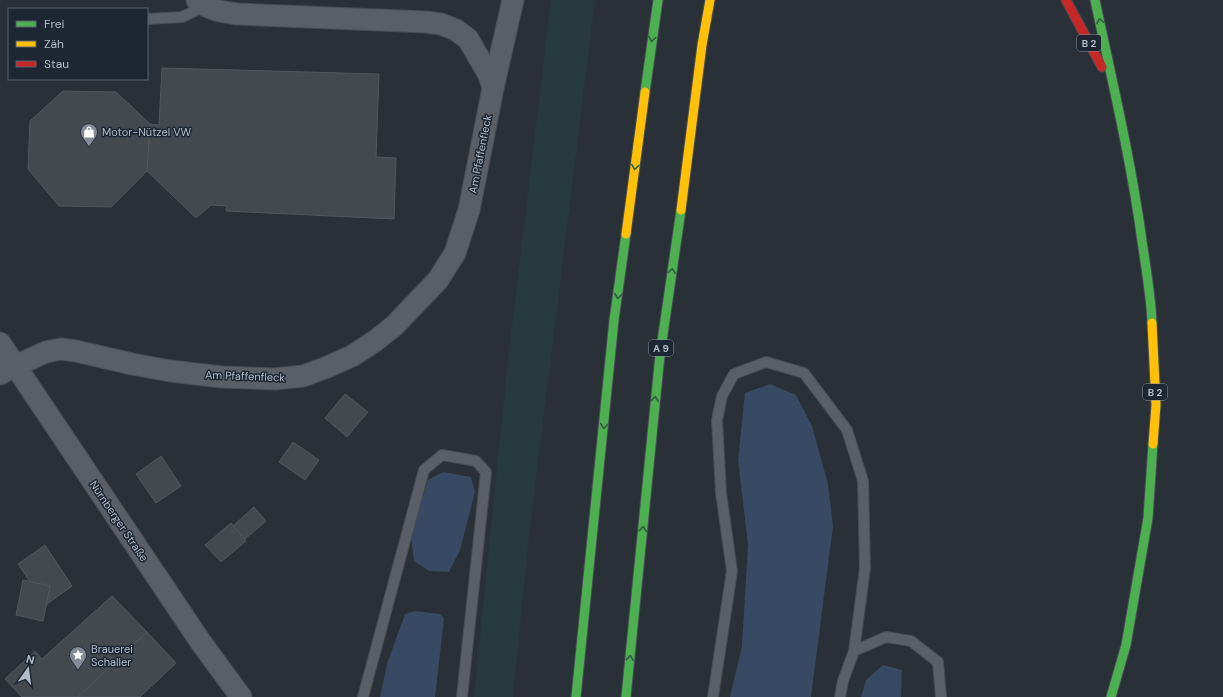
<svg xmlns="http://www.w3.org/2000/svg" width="1223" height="697" viewBox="0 0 1223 697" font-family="'DM Sans',sans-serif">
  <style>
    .green { fill: #273a3e }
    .water { fill: #384963 }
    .building { fill: #444950; stroke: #52575f }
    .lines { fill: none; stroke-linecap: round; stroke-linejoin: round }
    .lane-casing { stroke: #484c53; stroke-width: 12 }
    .street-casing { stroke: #484c53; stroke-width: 23 }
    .fast-casing { stroke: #484c55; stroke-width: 11 }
    .slow-casing { stroke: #484c55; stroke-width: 11 }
    .jam-casing { stroke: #484c55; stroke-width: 11 }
    .lane { stroke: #5a5e66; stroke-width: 10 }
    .street { stroke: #5a5e66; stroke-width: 21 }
    .fast { stroke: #4caf50; stroke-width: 9 }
    .slow { stroke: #ffc107; stroke-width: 9 }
    .jam { stroke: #c62828; stroke-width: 9 }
    .oneway { stroke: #305d3f }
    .labels { text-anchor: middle; stroke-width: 3; stroke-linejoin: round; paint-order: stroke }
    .shield { fill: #1d2633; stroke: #878f9c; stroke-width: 1 }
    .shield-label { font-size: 10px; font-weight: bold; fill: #b4bcc9 }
    .poi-label { font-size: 11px; fill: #b4bcc9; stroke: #1d2633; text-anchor: start }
    .street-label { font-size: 11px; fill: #b4bcc9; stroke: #1d2633 }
  </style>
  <rect width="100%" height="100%" fill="#2a3038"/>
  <polygon class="green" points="551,0 595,0 529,535 513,697 474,697 508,360"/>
  <g class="water">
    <polygon points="770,384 796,395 812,426 828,484 833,526 811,697 730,697 742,646 748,544 738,460 745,393"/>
    <polygon points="443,472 471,477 475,492 460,550 449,572 429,571 414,561 411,536 428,480"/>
    <polygon points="415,611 440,614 444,618 435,697 380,697 387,664 405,614"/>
    <polygon points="883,665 902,670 901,697 861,697 866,680"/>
  </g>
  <g class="building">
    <polygon points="162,68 379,74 376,157 396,158 394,219 226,211 227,206 211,205 196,218 147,171 150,124 159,125"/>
    <polygon points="63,91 116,92 150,124 147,171 111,207 59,206 28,169 30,121"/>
    <polygon points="345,394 368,412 347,437 325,418"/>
    <polygon points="293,442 319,460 305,480 279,462"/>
    <polygon points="161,456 181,486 156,503 136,474"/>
    <polygon points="254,507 266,521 245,539 233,526"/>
    <polygon points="231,523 246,541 221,562 205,545"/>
    <polygon points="45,545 72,586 46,605 50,586 30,582 18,564"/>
    <polygon points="23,580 50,586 43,621 16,615"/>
    <polygon points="112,596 147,632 78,697 22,697 5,679 35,651 42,659"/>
    <polygon points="147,632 176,663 140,697 78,697"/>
  </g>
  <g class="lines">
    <g class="lane-casing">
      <g id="lane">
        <polyline points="147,19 182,17 205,6"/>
        <polyline points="363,697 424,470 442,455 476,461 486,472 462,697"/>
        <polyline points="713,697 732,571 721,493 717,420 722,396 734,374 766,362 804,373 847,430 863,481 865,568 854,651"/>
        <polyline points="840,697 843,681 854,651 886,637 911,641 938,662 941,697"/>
      </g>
    </g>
    <g class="street-casing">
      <g id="street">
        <polyline points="493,88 513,0"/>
        <polyline points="0,343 200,641 241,697"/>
        <path d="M0,374L15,366L46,352L61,349L76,351L132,364L170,371L222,377L275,379L303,376L325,368L352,356L375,341L394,326L438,280L455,253L469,210L493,88L489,75L468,39L456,30L441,24L426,22L237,14C222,12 209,10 197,0"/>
      </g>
    </g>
    <g class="fast-casing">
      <g id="fast">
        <path d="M1095,0C1112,80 1131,160 1142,241C1146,269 1151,296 1152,323"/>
        <polyline points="645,92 658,0"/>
        <polyline points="576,697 614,320 626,234"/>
        <polyline points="626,697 660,355 681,210"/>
        <polyline points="1111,697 1126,645 1148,518 1153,444"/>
      </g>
    </g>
    <g class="slow-casing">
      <g id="slow">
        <polyline points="681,210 702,45 710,0"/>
        <polyline points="626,234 645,92"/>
        <polyline points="1152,323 1156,405 1153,444"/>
      </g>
    </g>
    <g class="jam-casing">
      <polyline id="jam" points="1066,0 1102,67"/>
    </g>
    <use href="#lane" class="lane"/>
    <use href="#street" class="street"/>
    <use href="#fast" class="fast"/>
    <use href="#slow" class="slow"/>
    <use href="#jam" class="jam"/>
  </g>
  <defs><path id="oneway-chevron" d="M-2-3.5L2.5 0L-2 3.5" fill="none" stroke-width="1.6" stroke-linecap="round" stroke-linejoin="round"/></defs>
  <g class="oneway">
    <use href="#oneway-chevron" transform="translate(1100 21) rotate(-101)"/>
    <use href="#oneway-chevron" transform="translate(652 39) rotate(98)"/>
    <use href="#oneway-chevron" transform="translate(635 167) rotate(98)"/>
    <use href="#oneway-chevron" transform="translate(672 271) rotate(-82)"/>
    <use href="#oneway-chevron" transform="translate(618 296) rotate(98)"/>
    <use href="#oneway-chevron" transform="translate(655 399) rotate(-84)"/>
    <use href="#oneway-chevron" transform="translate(604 426) rotate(96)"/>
    <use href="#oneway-chevron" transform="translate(643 529) rotate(-84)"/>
    <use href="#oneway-chevron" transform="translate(630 658) rotate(-84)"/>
  </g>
  <defs>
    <g id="shop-pin" transform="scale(0.9)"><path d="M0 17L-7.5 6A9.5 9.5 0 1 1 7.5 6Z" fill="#848b96" stroke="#1d2633"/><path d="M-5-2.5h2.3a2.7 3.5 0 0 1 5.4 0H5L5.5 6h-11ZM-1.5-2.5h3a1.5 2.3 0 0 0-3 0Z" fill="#fff"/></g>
    <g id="sight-pin" transform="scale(0.9)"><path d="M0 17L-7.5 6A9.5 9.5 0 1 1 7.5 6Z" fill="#848b96" stroke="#1d2633"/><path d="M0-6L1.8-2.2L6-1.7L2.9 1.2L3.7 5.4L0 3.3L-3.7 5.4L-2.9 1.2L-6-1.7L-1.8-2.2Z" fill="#fff"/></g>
  </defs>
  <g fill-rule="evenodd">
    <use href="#shop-pin" x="89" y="132"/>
    <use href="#sight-pin" x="78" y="655"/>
  </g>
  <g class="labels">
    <g class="shield">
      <rect x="1077" y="35" width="24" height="16" rx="3"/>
      <rect x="649" y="340" width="24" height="16" rx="3"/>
      <rect x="1143" y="384" width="24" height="16" rx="3"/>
    </g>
    <g class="shield-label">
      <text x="1089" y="47">B 2</text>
      <text x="661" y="352">A 9</text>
      <text x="1155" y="396">B 2</text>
    </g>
    <g class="poi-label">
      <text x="102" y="136">Motor-Nützel VW</text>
      <text x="91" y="653">Brauerei<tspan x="91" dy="13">Schaller</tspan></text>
    </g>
    <g class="street-label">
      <text transform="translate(480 154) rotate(-79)" y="4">Am Pfaffenfleck</text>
      <text transform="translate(245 376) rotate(2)" y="4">Am Pfaffenfleck</text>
      <text transform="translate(119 521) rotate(56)" y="4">Nürnberger Straße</text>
    </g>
  </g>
  <rect x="8" y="8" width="140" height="72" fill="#1d2633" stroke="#59626f"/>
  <rect x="16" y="21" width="20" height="6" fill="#4caf50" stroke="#59626f"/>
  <text x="44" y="28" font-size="12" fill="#b4bcc9">Frei</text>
  <rect x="16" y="41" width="20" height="6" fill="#ffc107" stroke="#59626f"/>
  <text x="44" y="48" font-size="12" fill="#b4bcc9">Zäh</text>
  <rect x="16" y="61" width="20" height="6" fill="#c62828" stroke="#59626f"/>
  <text x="44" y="68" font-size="12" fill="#b4bcc9">Stau</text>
  <g transform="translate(28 669) rotate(14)" stroke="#1d2633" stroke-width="3" paint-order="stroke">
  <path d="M0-3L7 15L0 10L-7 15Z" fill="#b4bcc9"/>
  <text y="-6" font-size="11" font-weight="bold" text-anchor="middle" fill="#b4bcc9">N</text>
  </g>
</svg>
